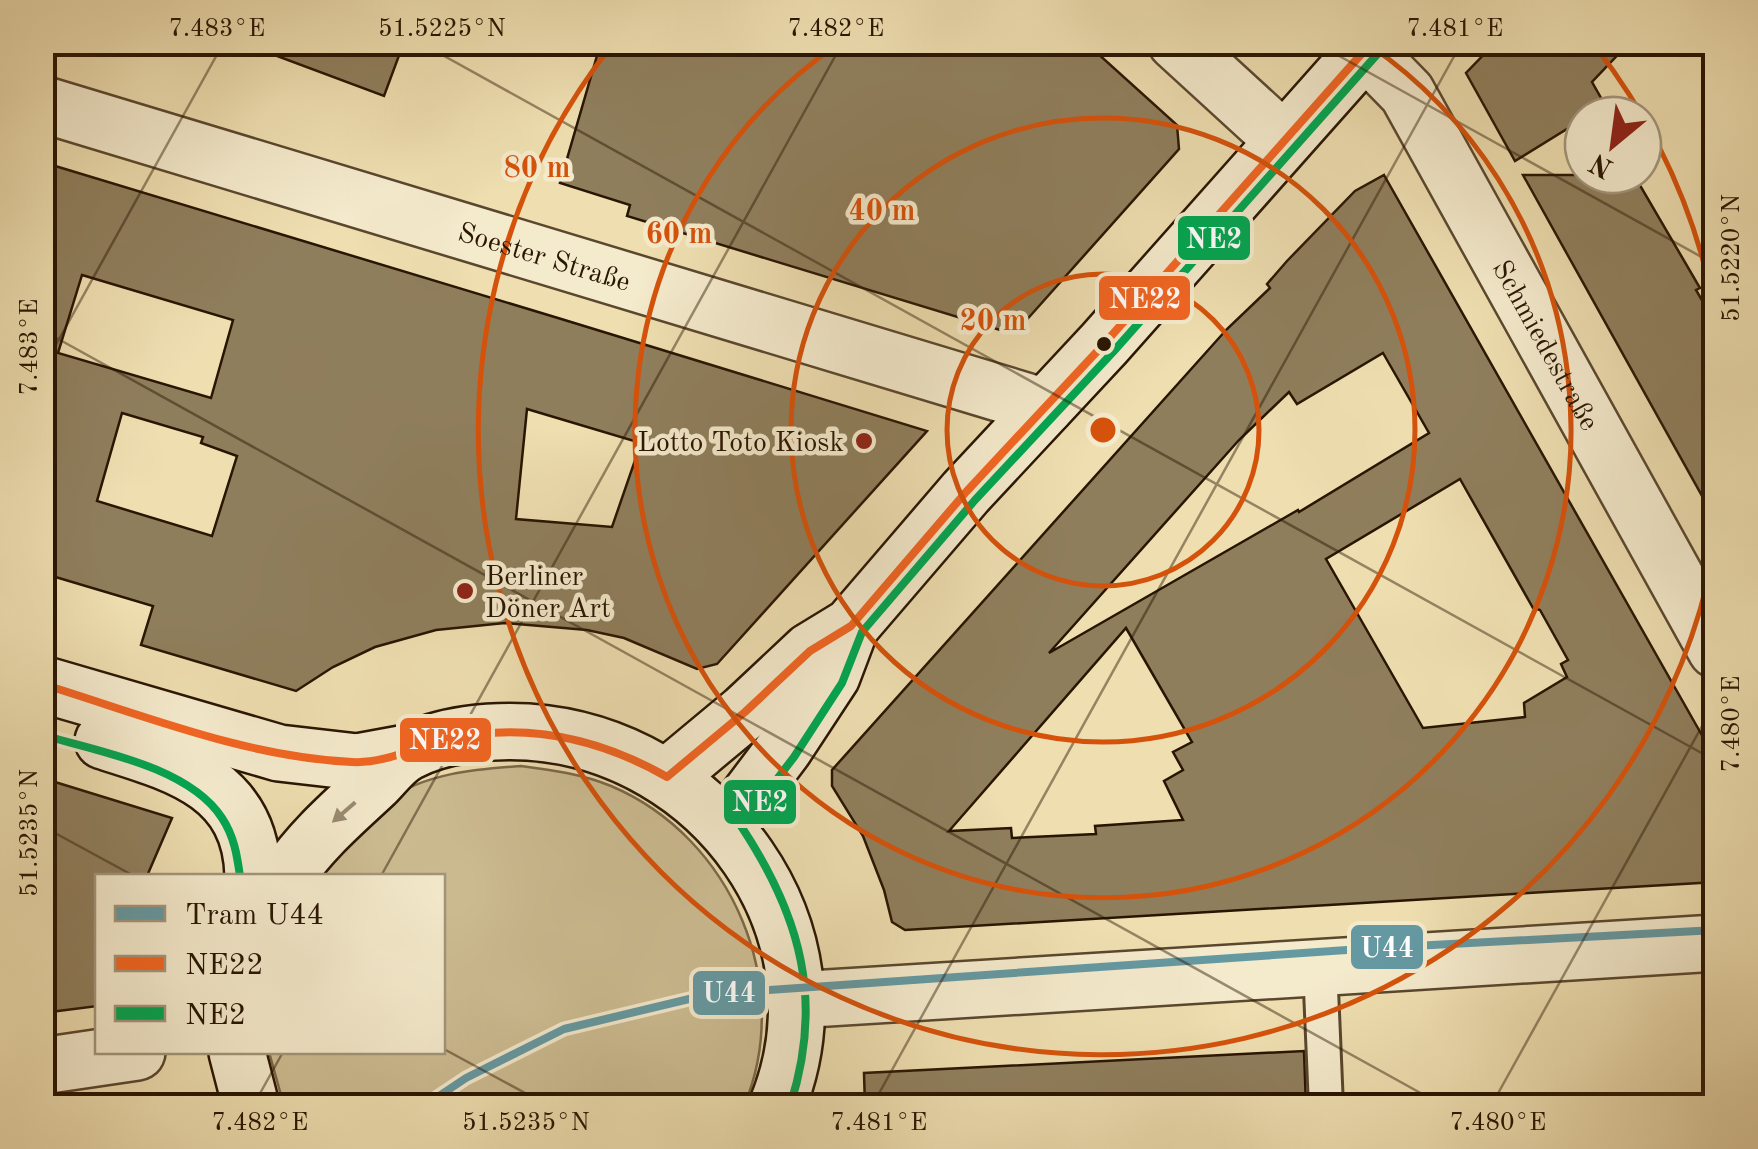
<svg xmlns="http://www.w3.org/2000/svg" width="1758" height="1149" viewBox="0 0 1758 1149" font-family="'Old Standard TT',serif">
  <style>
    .grass { fill: #cdbc92; stroke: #7b684a; stroke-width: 2.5 }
    .building { fill: #8f7e5c; stroke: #291502; stroke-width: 2.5; fill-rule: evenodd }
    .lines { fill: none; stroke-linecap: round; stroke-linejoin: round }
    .lane-casing { stroke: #5a472e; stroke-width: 38 }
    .street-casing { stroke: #5a472e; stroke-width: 60 }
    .secondary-casing { stroke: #291502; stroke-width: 60 }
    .path { stroke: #291502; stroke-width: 6; stroke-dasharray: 2.5 5; stroke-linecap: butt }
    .lane { stroke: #f4eacc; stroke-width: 32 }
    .street { stroke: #f4eacc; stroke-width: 55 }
    .secondary { stroke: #f4eacc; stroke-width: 55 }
    .bus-1-casing { stroke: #f4eacc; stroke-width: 15 }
    .bus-2-casing { stroke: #f4eacc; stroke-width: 15 }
    .bus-1 { stroke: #f26522; stroke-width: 8 }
    .bus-2 { stroke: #00a651; stroke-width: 8 }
    .tram-1-casing { stroke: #f4eacc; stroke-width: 15 }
    .tram-1 { stroke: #6599a2; stroke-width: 8 }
    .oneway { fill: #998a71 }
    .ticks { fill: none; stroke: #291502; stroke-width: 2.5; stroke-opacity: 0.45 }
    .ring { fill: none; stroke: #d5520b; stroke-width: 5 }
    .bus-dot { fill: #291502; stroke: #f4eacc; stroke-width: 4 }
    .poi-dot { fill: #8f2418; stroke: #f4eacc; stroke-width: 4 }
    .labels { text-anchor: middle; stroke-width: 9; stroke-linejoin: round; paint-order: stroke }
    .street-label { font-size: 28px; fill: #291502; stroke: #f4eacc }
    .poi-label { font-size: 28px; fill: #291502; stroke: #f4eacc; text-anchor: end }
    .centre { fill: #d5520b; stroke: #f4eacc; stroke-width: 5 }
    .ring-label { font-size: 30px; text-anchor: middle; font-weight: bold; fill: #d5520b; stroke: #f4eacc; stroke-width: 9; stroke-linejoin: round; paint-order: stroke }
    .line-badge { stroke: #f4eacc; stroke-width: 4 }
    .badge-label { font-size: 28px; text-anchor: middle; font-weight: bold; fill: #fff }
    .neatline { fill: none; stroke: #291502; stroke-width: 4 }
    .ticks-label { font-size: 25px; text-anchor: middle; fill: #291502 }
  </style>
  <rect width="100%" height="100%" fill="#eedeb0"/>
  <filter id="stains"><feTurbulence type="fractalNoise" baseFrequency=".002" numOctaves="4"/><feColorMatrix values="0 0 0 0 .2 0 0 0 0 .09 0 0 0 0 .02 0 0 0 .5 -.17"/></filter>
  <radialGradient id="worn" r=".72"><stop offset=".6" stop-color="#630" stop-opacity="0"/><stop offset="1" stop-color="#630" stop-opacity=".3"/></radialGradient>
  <path class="grass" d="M521,766C552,770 582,774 611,786C732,837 795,985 744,1106H284L269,1052H442V876H308C334,852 359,822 387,801C424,773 477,769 521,766Z"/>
  <g class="building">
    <polygon points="254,42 404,42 384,96 253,47"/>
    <polygon points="601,42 1085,42 1177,125 1179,149 1023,324 1000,330 627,216 630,205 560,183"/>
    <polygon points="1496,42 1630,42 1592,82 1605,105 1583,115 1583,119 1515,161 1466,73"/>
    <path d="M42,162L558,318L927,431L717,664L697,669L624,638L587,630L505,623L436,630L375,647L333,667L296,691L141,645L153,606L42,573ZM82,275L233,320L211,398L58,353ZM527,409L641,443L612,527L516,519ZM122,413L203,437L201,443L237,456L212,536L97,501Z"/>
    <path d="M1384,175L1716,760V882L905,930L892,922L884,890L863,836L832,786V770L1227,329L1270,288L1267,284L1287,261L1355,191ZM1383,353L1429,433L1299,512L1298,510L1049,653L1239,440L1289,392L1297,404ZM1460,479L1533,608L1540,610L1568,660L1561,664L1567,677L1524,703L1525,717L1423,728L1326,559ZM1126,628L1192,742L1173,752L1183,770L1164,781L1183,820L1095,826L1096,834L1012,838L1011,828L949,831Z"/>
    <polygon points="1523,175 1634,175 1700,288 1696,290 1716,324 1716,521"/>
    <polygon points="42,778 172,818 147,876 98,876 98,1006 42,1013"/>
    <polygon points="1304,1051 1306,1106 865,1106 864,1073"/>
  </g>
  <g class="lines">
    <g class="lane-casing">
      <polyline id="lane" points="1320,966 1326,1106"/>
    </g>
    <g class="street-casing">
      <g id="street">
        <polyline points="1176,42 1283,140"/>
        <path id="s1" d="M1365,50L1407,93L1716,650"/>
        <path id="s2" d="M42,104L1045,407"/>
        <polyline points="795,1000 1716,943"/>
        <polyline points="42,1066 137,1052"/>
      </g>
    </g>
    <g class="secondary-casing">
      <g id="secondary">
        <polyline points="42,684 279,753 357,762 406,753"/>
        <path d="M103,741C176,764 251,783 253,876"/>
        <polyline points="667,777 745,712 810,651 851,626 966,492 1104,344 1372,42"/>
        <polyline points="726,826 784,749 832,676 849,631"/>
        <path d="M287,876C312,839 343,813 375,783C385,773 396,758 409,752C443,734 490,730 528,732C711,744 849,930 777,1106"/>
        <polyline points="237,1052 251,1106"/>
      </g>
    </g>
    <polyline class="path" points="296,43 296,42"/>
    <use href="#lane" class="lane"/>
    <use href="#street" class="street"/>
    <use href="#secondary" class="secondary"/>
    <g class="bus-1-casing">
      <path id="bus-1" d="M42,684C143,715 246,757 352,762C386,764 416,746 448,739C525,722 599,738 667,777L745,712L810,651L851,626L966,492L1104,344L1372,42"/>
    </g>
    <g class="bus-2-casing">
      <g id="bus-2">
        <path d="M42,735C98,751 189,767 222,818C234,836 237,855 240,876"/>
        <path d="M790,1106C824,1001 801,917 741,826L794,757L842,683L862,632L975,500L1113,352L1381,50"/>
      </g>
    </g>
    <use href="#bus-1" class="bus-1"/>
    <use href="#bus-2" class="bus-2"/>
    <g class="tram-1-casing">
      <polyline id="tram-1" points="424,1106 466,1078 564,1029 710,994 1376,948 1716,930"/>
    </g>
    <use href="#tram-1" class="tram-1"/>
  </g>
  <defs><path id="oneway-solid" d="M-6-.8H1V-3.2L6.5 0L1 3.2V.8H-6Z" transform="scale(2.5)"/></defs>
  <use class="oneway" href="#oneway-solid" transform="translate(344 812) rotate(139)"/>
  <path class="ticks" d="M419,42L1716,761M1314,42L1716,265M42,330L1444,1106M42,370L224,42M42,826L134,876M381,876L843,42M442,1048L549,1106M253,1106L283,1052M872,1106L1462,42M1491,1106L1716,701"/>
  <g class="ring">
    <circle cx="1103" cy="430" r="156"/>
    <circle cx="1103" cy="430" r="312"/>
    <path d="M1368 44A468 468 0 1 1 838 44"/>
    <path d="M1714 554A624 624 0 1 1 611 46M1595 46A624 624 0 0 1 1714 306"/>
  </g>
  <circle class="bus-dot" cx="1104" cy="344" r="9"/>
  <g class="poi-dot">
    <circle cx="864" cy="441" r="10"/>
    <circle cx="465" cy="591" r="10"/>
  </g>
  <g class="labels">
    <g class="street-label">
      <text dy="10" stroke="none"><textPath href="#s2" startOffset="525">Soester Straße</textPath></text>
      <text dy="10" stroke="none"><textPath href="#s1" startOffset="348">Schmiedestraße</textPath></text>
    </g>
    <g class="poi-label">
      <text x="844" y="451">Lotto Toto Kiosk</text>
      <text x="485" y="585" text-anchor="start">Berliner<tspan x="485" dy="32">Döner Art</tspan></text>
    </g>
  </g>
  <circle cx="1103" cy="430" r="15" class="centre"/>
  <g class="ring-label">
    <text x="537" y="177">80 m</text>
    <text x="882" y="220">40 m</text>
    <text x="679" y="243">60 m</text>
    <text x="993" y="330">20 m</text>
  </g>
  <g class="line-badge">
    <rect x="1176" y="214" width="76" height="48" rx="10" fill="#00a651"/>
    <rect x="1097" y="274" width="95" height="48" rx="10" fill="#f26522"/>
    <rect x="398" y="716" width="95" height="48" rx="10" fill="#f26522"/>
    <rect x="722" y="778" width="76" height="48" rx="10" fill="#00a651"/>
    <rect x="1349" y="923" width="76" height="48" rx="10" fill="#6599a2"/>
    <rect x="691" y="969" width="76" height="48" rx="10" fill="#6599a2"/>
  </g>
  <g class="badge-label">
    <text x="1214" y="248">NE2</text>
    <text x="1145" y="308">NE22</text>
    <text x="445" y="749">NE22</text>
    <text x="760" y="811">NE2</text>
    <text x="1387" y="957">U44</text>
    <text x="729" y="1002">U44</text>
  </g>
  <rect width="1758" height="1149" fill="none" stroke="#eedeb0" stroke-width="110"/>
  <rect x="95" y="874" width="350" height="180" fill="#f4eacc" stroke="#a3957b" stroke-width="2.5"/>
  <rect x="115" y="906" width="50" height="15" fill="#6599a2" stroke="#a3957b" stroke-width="2.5"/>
  <text x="185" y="924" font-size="30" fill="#291502">Tram U44</text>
  <rect x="115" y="956" width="50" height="15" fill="#f26522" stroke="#a3957b" stroke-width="2.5"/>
  <text x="185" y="974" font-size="30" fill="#291502">NE22</text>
  <rect x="115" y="1006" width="50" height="15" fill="#00a651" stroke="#a3957b" stroke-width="2.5"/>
  <text x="185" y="1024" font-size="30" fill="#291502">NE2</text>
  <g transform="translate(1613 145) rotate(209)"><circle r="48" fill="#f4eacc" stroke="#a3957b" stroke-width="2.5"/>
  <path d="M0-8L18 38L0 25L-18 38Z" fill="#8f2418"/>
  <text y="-15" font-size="28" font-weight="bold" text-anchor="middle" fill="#291502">N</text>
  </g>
  <rect x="55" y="55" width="1648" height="1039" class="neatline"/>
  <g class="ticks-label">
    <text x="217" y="36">7.483°E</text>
    <text x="442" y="36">51.5225°N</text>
    <text x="836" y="36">7.482°E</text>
    <text x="1455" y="36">7.481°E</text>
    <text transform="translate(1730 258) rotate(-90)" y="9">51.5220°N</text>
    <text transform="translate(28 347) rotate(-90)" y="9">7.483°E</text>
    <text transform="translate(1730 724) rotate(-90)" y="9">7.480°E</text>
    <text transform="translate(28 833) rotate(-90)" y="9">51.5235°N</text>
    <text x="260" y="1130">7.482°E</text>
    <text x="526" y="1130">51.5235°N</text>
    <text x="879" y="1130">7.481°E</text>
    <text x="1498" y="1130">7.480°E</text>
  </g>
  <rect width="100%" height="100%" filter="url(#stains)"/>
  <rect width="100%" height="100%" fill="url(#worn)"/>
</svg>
